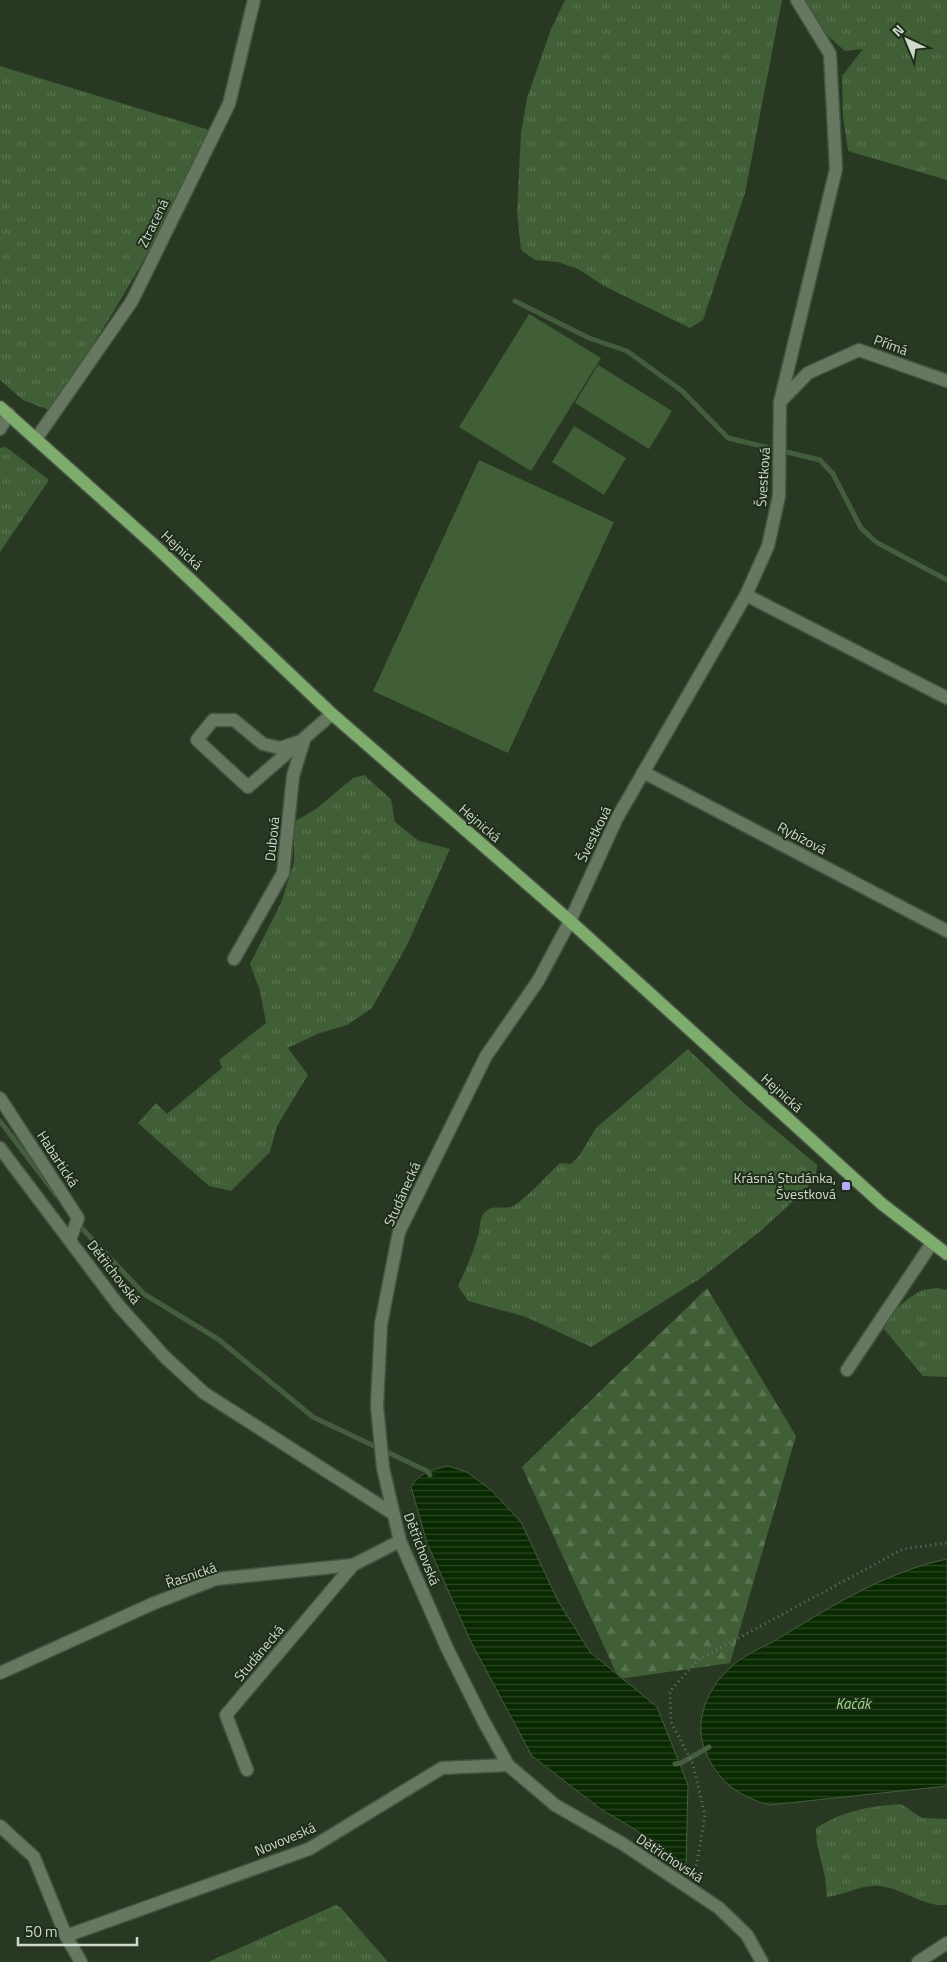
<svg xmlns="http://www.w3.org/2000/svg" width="947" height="1962" viewBox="0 0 947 1962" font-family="'Titillium Web',sans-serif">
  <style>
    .grass { fill: url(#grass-tufts) }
    .forest { fill: url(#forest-firs) }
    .park { fill: #405f36 }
    .water { fill: url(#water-rules); stroke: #445e3d }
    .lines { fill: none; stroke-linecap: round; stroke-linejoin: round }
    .stream { stroke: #445e3d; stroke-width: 5 }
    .minor-casing { stroke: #455342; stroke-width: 15 }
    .major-casing { stroke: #455342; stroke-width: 15 }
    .path { stroke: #687664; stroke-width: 3; stroke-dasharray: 1 4; stroke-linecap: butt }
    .minor { stroke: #667860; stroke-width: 12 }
    .major { stroke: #7dac6d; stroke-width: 12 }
    .poi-dot { fill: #b4acf9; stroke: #1f2e1a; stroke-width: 2 }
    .labels { text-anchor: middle; stroke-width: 4; stroke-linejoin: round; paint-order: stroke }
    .street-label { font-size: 14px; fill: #cfd9cc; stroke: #1f2e1a }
    .poi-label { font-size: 14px; fill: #cfd9cc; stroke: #1f2e1a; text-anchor: end }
    .water-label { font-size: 15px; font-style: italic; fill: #9bda87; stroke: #1f2e1a }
  </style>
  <defs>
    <pattern id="grass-tufts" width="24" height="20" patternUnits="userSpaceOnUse" patternTransform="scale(1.25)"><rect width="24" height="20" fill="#405f36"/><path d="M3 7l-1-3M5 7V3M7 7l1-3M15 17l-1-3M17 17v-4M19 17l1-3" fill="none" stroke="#5b7552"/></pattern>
    <pattern id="forest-firs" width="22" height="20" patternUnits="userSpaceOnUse" patternTransform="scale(1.25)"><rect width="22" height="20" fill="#405f36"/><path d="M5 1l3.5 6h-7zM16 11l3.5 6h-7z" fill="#5b7552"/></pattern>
    <pattern id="water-rules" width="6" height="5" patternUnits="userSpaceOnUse" patternTransform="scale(1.25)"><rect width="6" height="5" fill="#092900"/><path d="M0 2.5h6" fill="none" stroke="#2c4724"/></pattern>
  </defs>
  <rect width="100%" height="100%" fill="#283823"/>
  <g class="grass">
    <polygon points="565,0 782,0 745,193 703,320 690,328 604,286 578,269 558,262 535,260 521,250 517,211 521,133 527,98 551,29"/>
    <polygon points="803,0 947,0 947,180 848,151 843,116 842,76 863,49 845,51 828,36"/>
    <path d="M0,66L209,130C165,228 111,322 49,410L23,400L0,380Z"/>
    <polygon points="6,447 49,480 0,552 0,448"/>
    <polygon points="364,775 391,799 395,822 419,841 450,849 408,943 372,1008 347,1025 317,1034 288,1048 308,1075 277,1126 270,1152 231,1191 209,1186 138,1123 156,1103 167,1114 222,1068 219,1060 266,1023 260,991 250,964 281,903 294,862 294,822 316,809 353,778"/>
    <path d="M688,1049L745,1104L817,1165L816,1176L805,1190L763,1229L701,1278L591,1347L526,1317L468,1301L458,1286C466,1269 474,1251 479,1232C480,1225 480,1216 486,1211C494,1204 506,1211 515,1205C531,1194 545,1177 560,1163L571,1164L579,1156L596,1128Z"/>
    <path d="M937,1288L947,1290V1377L923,1376L884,1329C886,1315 905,1300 917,1293C922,1289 930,1289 937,1288Z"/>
    <path d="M901,1804L922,1818L947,1819V1905C923,1907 904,1889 880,1886C862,1884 845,1895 827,1897L825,1877L817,1844L816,1828C843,1811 870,1806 901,1804Z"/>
    <polygon points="336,1905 341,1908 388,1962 208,1962"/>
  </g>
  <polygon class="forest" points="707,1288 796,1436 730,1663 619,1679 522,1467"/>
  <g class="park">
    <polygon points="529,314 601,358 531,471 459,427"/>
    <polygon points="598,365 672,411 649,449 575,403"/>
    <polygon points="574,426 626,458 604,495 552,462"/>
    <polygon points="479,460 614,522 508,753 373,691"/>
  </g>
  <g class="water">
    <path d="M448,1466L467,1472L491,1490L521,1522L558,1601L590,1652L657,1707L688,1785L686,1865L636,1830L602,1810L532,1756L471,1642L427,1543L411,1487C420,1472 432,1470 448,1466Z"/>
    <path d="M947,1559V1786L769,1805C740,1796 721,1785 707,1755C692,1724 706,1689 731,1667C743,1655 762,1648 776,1640C830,1607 885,1572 947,1559Z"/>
  </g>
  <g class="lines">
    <g class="stream">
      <polyline points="515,301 589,338 627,351 682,391 728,438 820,460 833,474 861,528 876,542 947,580"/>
      <polyline points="0,1121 57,1196"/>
      <polyline points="77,1223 144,1294 218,1339 313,1417 427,1471 430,1475"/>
      <polyline points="675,1764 681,1763 709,1747"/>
    </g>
    <g class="minor-casing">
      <g id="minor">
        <polyline points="780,402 808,373 859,350 947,381"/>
        <polyline points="0,429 9,414"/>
        <polyline points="36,439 132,301 229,104 254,0"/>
        <polyline points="746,595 947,698"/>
        <polyline points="304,740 280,748 263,744 234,720 213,720 197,740 248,787 332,714"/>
        <polyline points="643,772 947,931"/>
        <polyline points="234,959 283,873 293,776 304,740"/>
        <polyline points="0,1098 78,1218 70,1240"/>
        <polyline points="0,1148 119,1306 165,1357 204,1393 392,1513"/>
        <polyline points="847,1370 932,1243"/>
        <polyline points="0,1673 152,1604 216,1579 353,1565 400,1541"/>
        <polyline points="247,1770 226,1715 353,1565"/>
        <polyline points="0,1826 34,1857 66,1936 81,1962"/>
        <polyline points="66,1936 309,1849 442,1768 508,1765"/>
        <polyline points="762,1962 747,1935 719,1908 623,1844 555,1805 508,1765 484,1722 447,1648 400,1541 383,1468 377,1406 381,1324 399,1232 486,1056 538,981 570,921 617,818 746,595 768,546 779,496 780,402 836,169 830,54 797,0"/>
        <polyline points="918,1962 947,1943"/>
      </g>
    </g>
    <g class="major-casing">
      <polyline id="major" points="0,407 154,545 332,714 570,921 882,1204 947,1254"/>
    </g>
    <polyline class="path" points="692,1875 697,1863 705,1815 693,1764 671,1722 670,1691 698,1660 903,1549 947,1543"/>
    <use href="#minor" class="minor"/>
    <use href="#major" class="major"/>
  </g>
  <rect class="poi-dot" x="841" y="1181" width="10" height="10" rx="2.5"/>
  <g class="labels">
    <g class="street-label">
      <text transform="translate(153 223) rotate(-64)" y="5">Ztracená</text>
      <text transform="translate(891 345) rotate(20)" y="5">Přímá</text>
      <text transform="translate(763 477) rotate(-86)" y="5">Švestková</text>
      <text transform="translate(182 550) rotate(43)" y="5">Hejnická</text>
      <text transform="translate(480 823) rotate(41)" y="5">Hejnická</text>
      <text transform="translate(594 834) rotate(-64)" y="5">Švestková</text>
      <text transform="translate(802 838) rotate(28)" y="5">Rybízová</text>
      <text transform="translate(272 839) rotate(-84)" y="5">Dubová</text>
      <text transform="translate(782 1093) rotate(42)" y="5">Hejnická</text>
      <text transform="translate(58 1159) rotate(57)" y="5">Habartická</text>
      <text transform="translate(402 1194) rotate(-66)" y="5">Studánecká</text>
      <text transform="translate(114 1272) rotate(52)" y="5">Dětřichovská</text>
      <text transform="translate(422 1549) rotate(69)" y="5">Dětřichovská</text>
      <text transform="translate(191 1575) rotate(-19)" y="5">Řasnická</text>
      <text transform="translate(259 1653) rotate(-50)" y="5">Studánecká</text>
      <text transform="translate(285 1839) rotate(-23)" y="5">Novoveská</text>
      <text transform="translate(670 1858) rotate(33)" y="5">Dětřichovská</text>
    </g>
    <g class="poi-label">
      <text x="836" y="1183">Krásná Studánka,<tspan x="836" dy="16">Švestková</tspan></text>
    </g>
    <g class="water-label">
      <text x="853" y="1709">Kačák</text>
    </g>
  </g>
  <g transform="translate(907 40) rotate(316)" stroke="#1f2e1a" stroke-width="4" paint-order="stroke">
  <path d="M0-4L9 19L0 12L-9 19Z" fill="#cfd9cc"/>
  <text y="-8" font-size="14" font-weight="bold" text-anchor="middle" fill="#cfd9cc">N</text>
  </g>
  <path d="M18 1937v8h119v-8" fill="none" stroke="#cfd9cc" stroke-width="2.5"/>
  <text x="25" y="1937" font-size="15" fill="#cfd9cc" stroke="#1f2e1a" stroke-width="4" paint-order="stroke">50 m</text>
</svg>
